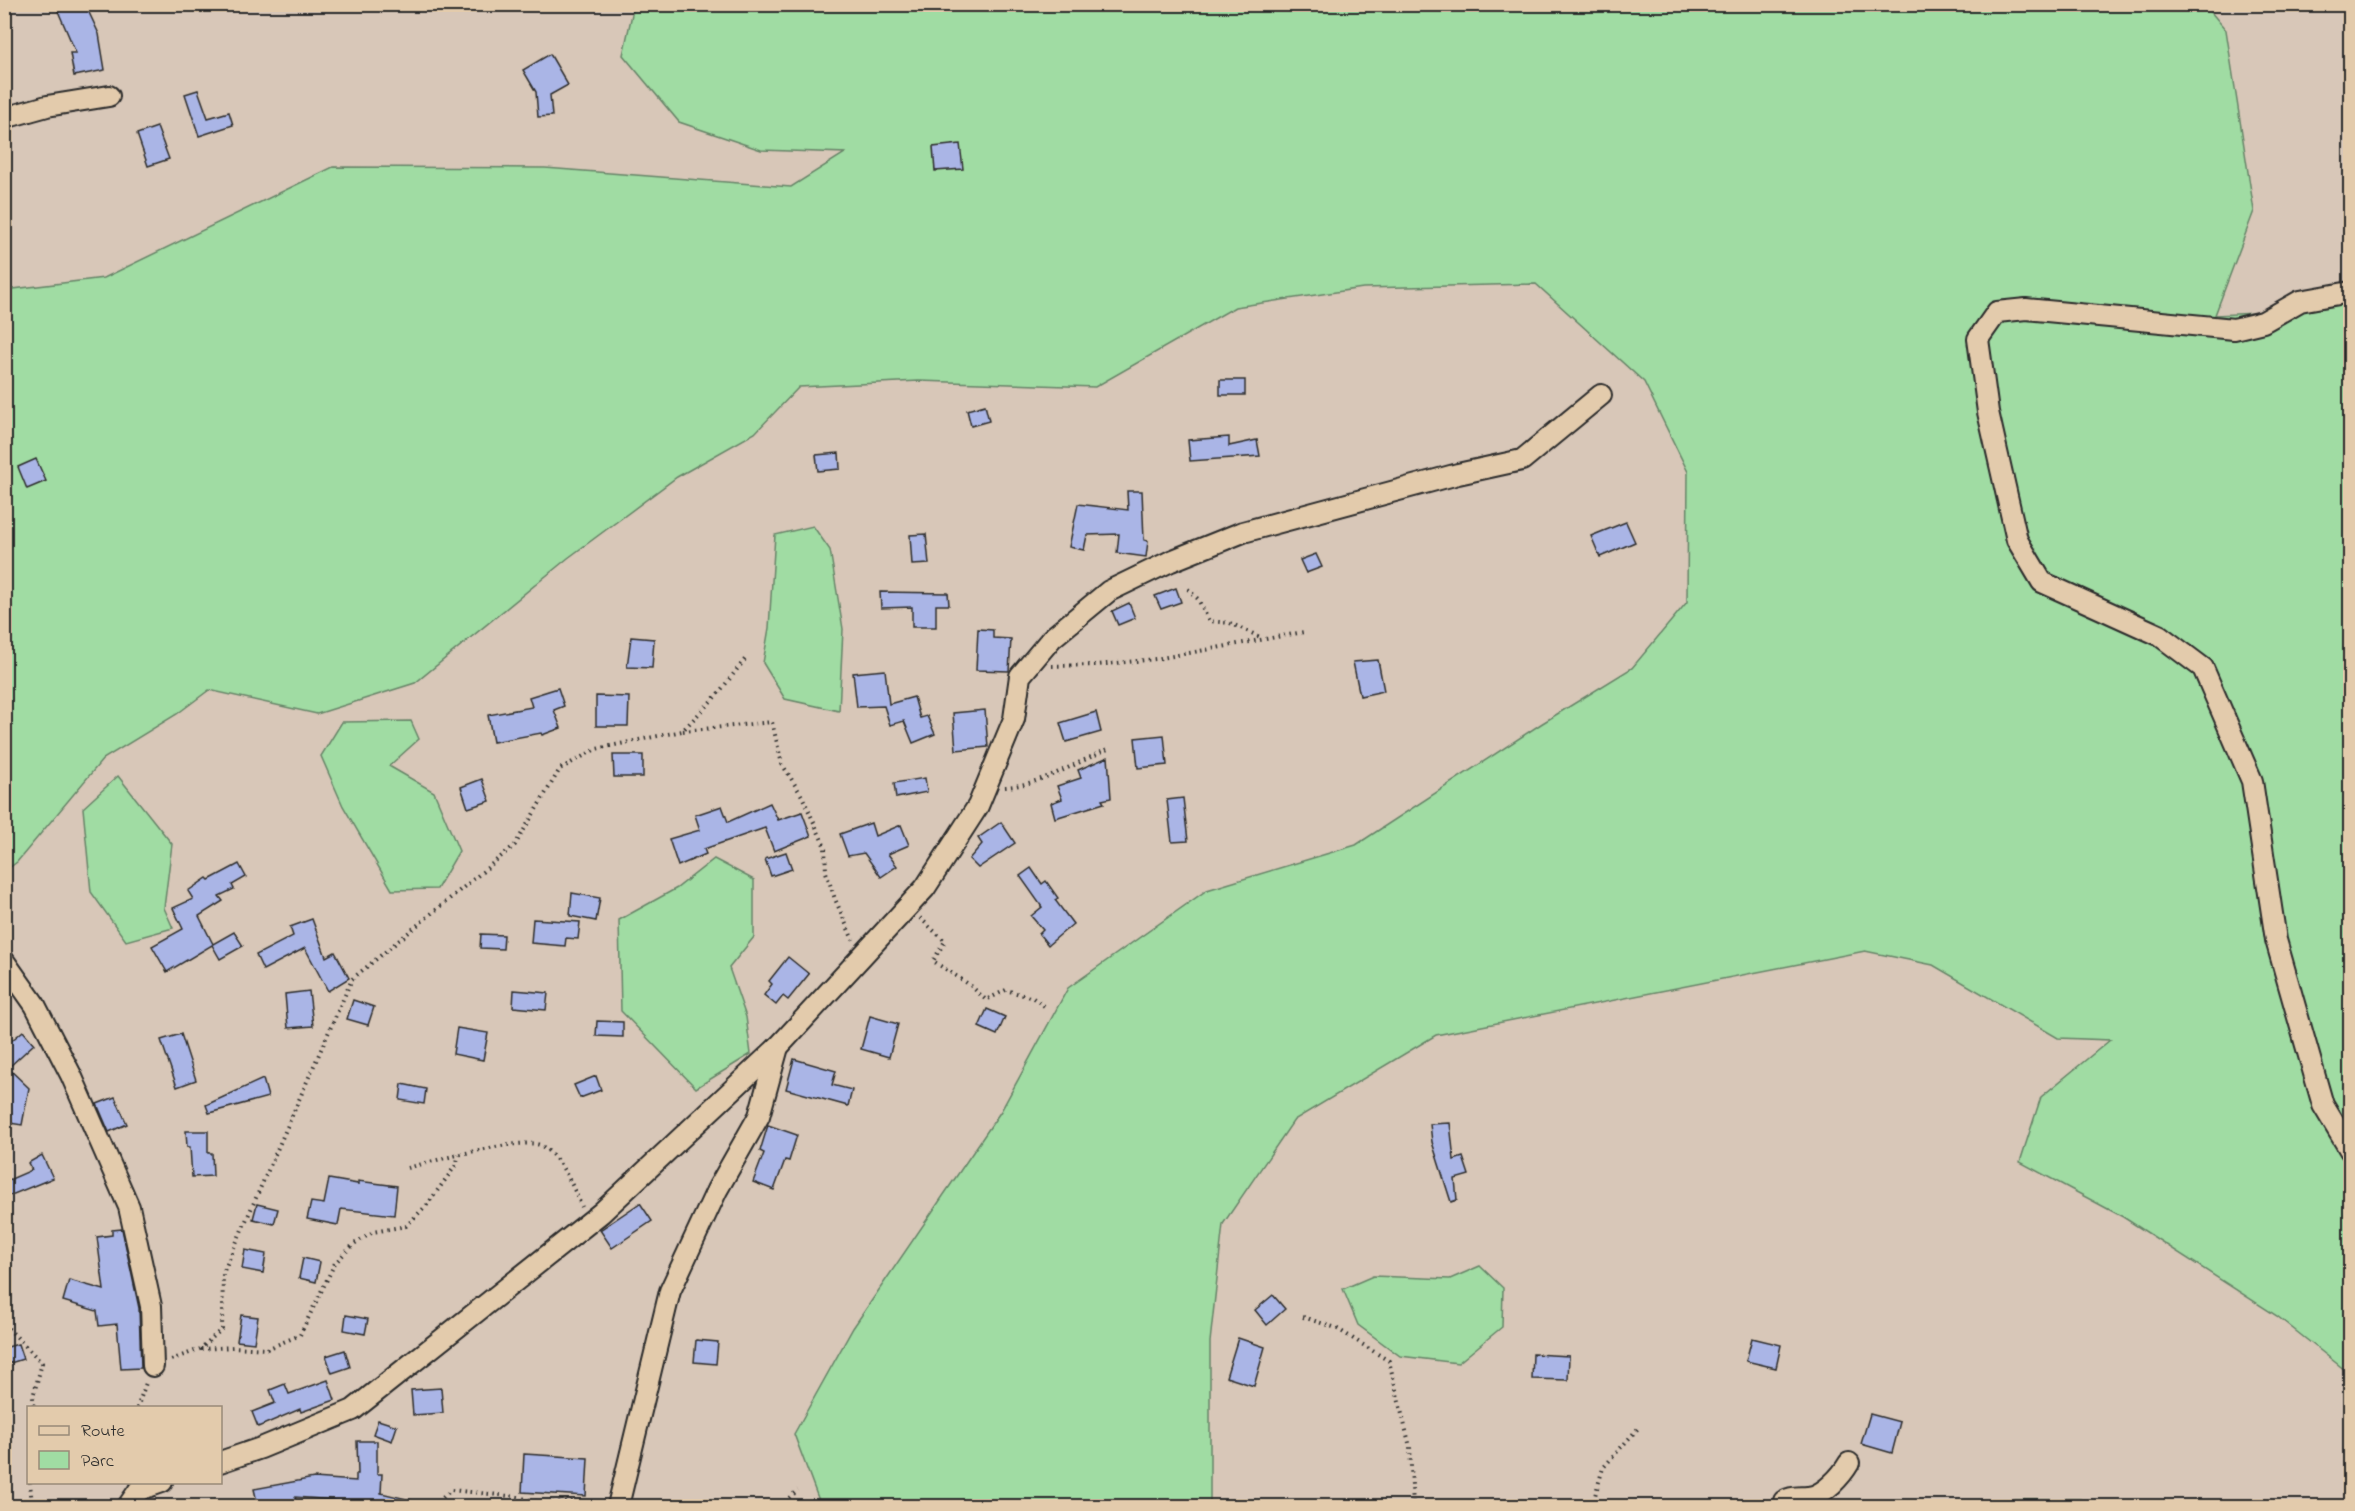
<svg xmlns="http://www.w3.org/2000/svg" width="2355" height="1511" viewBox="0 0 2355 1511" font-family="'Indie Flower',sans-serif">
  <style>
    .green { fill: #a0dca3; stroke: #668467; stroke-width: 1.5 }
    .building { fill: #aab5e6; stroke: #2b2b2b; stroke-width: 1.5 }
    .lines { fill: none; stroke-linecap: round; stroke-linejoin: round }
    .street-casing { stroke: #2b2b2b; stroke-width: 24 }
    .path { stroke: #2b2b2b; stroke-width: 4; stroke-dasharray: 1.5 4.5; stroke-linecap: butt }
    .street { stroke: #e3cbac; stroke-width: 20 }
  </style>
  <rect width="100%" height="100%" fill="#d8c7b8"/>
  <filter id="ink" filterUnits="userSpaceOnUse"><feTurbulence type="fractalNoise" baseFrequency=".0167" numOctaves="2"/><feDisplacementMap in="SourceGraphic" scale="12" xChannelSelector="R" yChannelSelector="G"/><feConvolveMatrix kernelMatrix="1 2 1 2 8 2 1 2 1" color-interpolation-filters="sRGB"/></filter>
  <g filter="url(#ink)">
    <g class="green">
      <polygon points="634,5 2205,5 2226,30 2254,211 2215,315 2299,311 2350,299 2350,1374 2277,1316 2123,1217 2020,1162 2041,1097 2110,1040 2058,1038 1933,965 1865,951 1436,1035 1294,1120 1223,1224 1210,1342 1210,1506 821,1506 794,1434 853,1328 1001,1111 1068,988 1207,890 1356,845 1541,724 1632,668 1687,602 1688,472 1644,382 1536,284 1363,288 1235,307 1095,387 919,381 799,387 755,433 677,477 568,558 415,683 317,714 209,690 177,714 103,759 17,862 5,871 5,290 104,278 333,167 545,168 791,187 845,153 761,150 679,122 623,55"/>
      <polygon points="813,526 830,550 843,629 839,711 785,699 763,663 769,628 775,535"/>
      <polygon points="411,721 419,739 389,766 434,792 459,851 437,889 392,890 343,806 321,756 342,722"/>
      <polygon points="118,776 172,844 164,908 173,928 126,941 91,892 83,808"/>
      <polygon points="714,859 754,880 754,937 729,968 746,1017 751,1054 696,1088 621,1011 619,920 677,888"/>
      <polygon points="1480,1266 1503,1288 1502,1327 1458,1363 1400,1356 1358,1325 1343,1289 1373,1276 1450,1279"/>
      <polygon points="2014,1499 2080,1499 2080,1506 2009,1506"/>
    </g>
    <g class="building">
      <polygon points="55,4 85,4 99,34 105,70 74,76 70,53 76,53"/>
      <polygon points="550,54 568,85 550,95 552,116 538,117 536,92 523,70"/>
      <polygon points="198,90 208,118 229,112 233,125 199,136 185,94"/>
      <polygon points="157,127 169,159 148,166 137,134"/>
      <polygon points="960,144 963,169 935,171 933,147"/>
      <rect x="1220" y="380" width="25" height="15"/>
      <polygon points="985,405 989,421 971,426 967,410"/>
      <polygon points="1229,437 1229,446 1257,440 1260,456 1190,461 1188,440"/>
      <polygon points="839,453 840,469 818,471 816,455"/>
      <polygon points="36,459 46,481 27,489 18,467"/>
      <polygon points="1127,491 1142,491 1144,540 1148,541 1146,557 1117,553 1119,534 1087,535 1084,550 1069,547 1078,504 1128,510"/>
      <polygon points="1626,522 1635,542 1600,557 1591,536"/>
      <polygon points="926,534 929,564 912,565 910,535"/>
      <polygon points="1316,554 1322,567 1306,573 1300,560"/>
      <polygon points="1176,588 1181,602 1161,609 1155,596"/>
      <polygon points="880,592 948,593 949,605 936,605 936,627 912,627 912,607 881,608"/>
      <polygon points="1129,603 1135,618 1118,625 1112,611"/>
      <polygon points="978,629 993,630 993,638 1011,639 1009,671 976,670"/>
      <polygon points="631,637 654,639 652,668 627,667"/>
      <polygon points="1378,660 1384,691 1360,696 1353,662"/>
      <polygon points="885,670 889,704 914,697 920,718 927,716 935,734 913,743 904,721 890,725 884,706 857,707 853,673"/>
      <polygon points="558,688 564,706 554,710 561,728 542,735 541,733 493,742 488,715 532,707 529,697"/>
      <polygon points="596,696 629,697 628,726 596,726"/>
      <polygon points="985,710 988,747 956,750 953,713"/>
      <polygon points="1096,712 1101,732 1066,742 1060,723"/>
      <polygon points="1164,735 1167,765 1138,768 1135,738"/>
      <polygon points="613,755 643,755 643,777 614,777"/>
      <polygon points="1108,757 1111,798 1102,800 1104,803 1055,818 1051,803 1062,799 1057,786 1081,778 1078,770"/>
      <polygon points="925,778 927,792 896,798 894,783"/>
      <polygon points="482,779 490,801 468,808 461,787"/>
      <polygon points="1183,798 1188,841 1172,842 1167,800"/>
      <polygon points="770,803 778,820 802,812 811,836 774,851 765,828 704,849 706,854 678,866 669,839 700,830 695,815 722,806 728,822"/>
      <polygon points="1001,822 1015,843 978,868 969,859 982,844 978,838"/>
      <polygon points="871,823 875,836 901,825 909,845 888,854 897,866 881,877 864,853 848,856 840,834"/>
      <polygon points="786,852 792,869 771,876 765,859"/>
      <polygon points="239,864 246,877 232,885 234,889 219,896 223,901 199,916 213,944 234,932 243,946 220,959 212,945 167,972 152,946 183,929 173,908 193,899 188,891 207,878 209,880"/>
      <polygon points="1031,868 1042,884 1046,881 1058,898 1055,900 1073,924 1048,945 1039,934 1043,930 1031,916 1042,907 1020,876"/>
      <polygon points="572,893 600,898 596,921 570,916"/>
      <polygon points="312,919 326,957 335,952 349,978 328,991 305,948 263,970 256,955 293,936 290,927"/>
      <polygon points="533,919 580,922 578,939 566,938 565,946 531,943"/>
      <polygon points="481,934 504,935 503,949 480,948"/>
      <polygon points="788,957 809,974 788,1000 783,996 776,1005 764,995 772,984 769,981"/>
      <polygon points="514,990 548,993 546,1010 513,1007"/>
      <polygon points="309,991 313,1026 288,1028 285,994"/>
      <polygon points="353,1000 374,1007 368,1025 347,1019"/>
      <polygon points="987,1009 1005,1017 997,1035 979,1027"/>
      <polygon points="870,1016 898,1024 889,1057 861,1049"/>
      <polygon points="597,1021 623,1022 623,1037 596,1036"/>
      <polygon points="457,1028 488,1033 483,1060 453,1054"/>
      <polygon points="23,1031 34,1044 8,1068 29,1088 22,1125 4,1122 4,1047"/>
      <polygon points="181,1034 196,1080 177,1087 161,1040"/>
      <polygon points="794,1059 836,1071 832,1085 852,1090 848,1106 786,1089"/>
      <polygon points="596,1076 601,1090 580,1098 574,1085"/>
      <polygon points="263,1079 268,1097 209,1113 206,1105"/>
      <polygon points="402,1084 426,1089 424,1104 400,1100"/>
      <polygon points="115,1097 127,1124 109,1132 97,1104"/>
      <polygon points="1450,1123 1454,1160 1463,1157 1469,1175 1455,1179 1457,1200 1451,1202 1432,1142 1430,1124"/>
      <polygon points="768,1125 797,1135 789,1161 785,1160 774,1190 753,1182 764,1153 760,1151"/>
      <polygon points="186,1131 208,1131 208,1153 212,1153 213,1176 192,1177 190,1147 187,1147"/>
      <polygon points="42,1155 53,1178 4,1198 4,1182 32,1170 28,1163"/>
      <polygon points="329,1179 358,1184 358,1181 397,1186 394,1215 341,1209 338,1225 307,1219 311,1202 324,1204"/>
      <polygon points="640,1203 652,1221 612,1248 600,1230"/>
      <polygon points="257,1204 278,1209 274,1224 253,1219"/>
      <polygon points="122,1229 139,1308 141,1368 121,1369 117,1324 99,1326 97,1311 63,1301 69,1280 104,1290 97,1237 112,1235 112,1230"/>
      <polygon points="245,1250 266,1254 263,1273 242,1269"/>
      <polygon points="303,1258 320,1262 316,1282 299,1278"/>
      <polygon points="1273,1295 1285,1309 1267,1325 1255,1310"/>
      <polygon points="241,1315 258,1317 254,1343 237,1341"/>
      <polygon points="346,1315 368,1319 365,1334 344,1330"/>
      <polygon points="1238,1338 1265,1347 1254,1386 1226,1377"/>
      <polygon points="1752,1338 1781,1345 1776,1368 1746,1361"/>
      <polygon points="696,1340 718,1342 716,1364 694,1362"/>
      <polygon points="18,1344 23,1359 4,1365 4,1348"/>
      <polygon points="345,1350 350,1367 332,1373 326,1356"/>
      <polygon points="1533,1354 1569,1356 1568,1380 1532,1379"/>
      <polygon points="328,1380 335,1400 301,1412 300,1409 258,1427 252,1412 275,1403 270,1390 285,1384 289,1394"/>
      <polygon points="441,1388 443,1413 413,1415 411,1390"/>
      <polygon points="1870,1414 1900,1422 1892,1453 1861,1444"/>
      <polygon points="378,1420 397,1426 392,1441 373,1434"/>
      <polygon points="357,1441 377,1441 377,1474 382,1474 381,1493 411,1500 411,1506 359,1506 360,1502 295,1497 297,1506 258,1506 254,1489 314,1478 356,1481 356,1474 358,1474"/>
      <polygon points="524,1454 588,1458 586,1496 522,1492"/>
    </g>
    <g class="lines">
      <g class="street-casing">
        <g id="street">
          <polyline points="4,118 47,106 109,96"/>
          <polyline points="2350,292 2300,301 2263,322 2234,329 2026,309 1997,312 1978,339 1988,412 2017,540 2042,582 2159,635 2203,668 2252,781 2276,940 2323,1105 2350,1150"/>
          <polyline points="4,961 35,1005 71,1075 129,1207 151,1306 153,1366"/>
          <polyline points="220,1462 261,1448 353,1410 601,1213 778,1047 925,888 978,806 1014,719 1020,676 1052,638 1109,591 1171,561 1243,532 1458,474 1522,460 1601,395"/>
          <polyline points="128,1506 139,1490 162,1482"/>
          <polyline points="618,1506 670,1291 717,1190 759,1116 778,1047"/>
          <path d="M1783,1506L1784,1501C1793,1496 1799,1498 1808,1497C1824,1496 1842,1475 1849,1463"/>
        </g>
      </g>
      <g class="path">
        <polyline points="1188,589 1198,599 1209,621 1230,623 1262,638"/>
        <polyline points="1052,666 1097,665 1156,659 1304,632"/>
        <polyline points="683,731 772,722 782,764 802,796 825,847 826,872 835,899 853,940"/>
        <path d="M1005,787C1040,785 1076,763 1108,749"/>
        <polyline points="920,918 945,941 933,961 970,985 986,1000 1006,990 1033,998 1047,1008"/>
        <path d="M408,1168C429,1162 526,1135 542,1146C563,1161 572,1185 582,1207"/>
        <polyline points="1303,1317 1336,1328 1389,1361 1410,1447 1413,1506"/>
        <polyline points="4,1324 42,1363 33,1397 34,1408"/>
        <polyline points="201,1349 233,1347 267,1349 300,1335 335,1263 354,1244 373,1232 406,1226 427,1205 456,1165 459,1155"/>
        <polyline points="171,1360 200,1349 222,1329 223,1273 352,979 515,845 560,769 596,749 682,731 717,695 746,658"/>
        <polyline points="137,1408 146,1383"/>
        <polyline points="30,1482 32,1506"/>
        <polyline points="434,1506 451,1490 518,1497 547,1504 572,1501 588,1506"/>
        <polyline points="780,1506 798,1490"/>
        <polyline points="1592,1506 1603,1468 1640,1426"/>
      </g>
      <use href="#street" class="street"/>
    </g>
  </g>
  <rect width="2355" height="1511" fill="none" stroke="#e3cbac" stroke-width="24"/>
  <rect x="12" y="12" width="2331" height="1487" fill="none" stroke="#2b2b2b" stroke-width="2" filter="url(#ink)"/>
  <rect x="27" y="1406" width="195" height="78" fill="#e3cbac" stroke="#998b78" stroke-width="1.5"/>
  <rect x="39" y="1426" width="30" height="9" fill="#e3cbac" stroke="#998b78" stroke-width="1.5"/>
  <text x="81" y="1436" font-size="18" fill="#2b2b2b">Route</text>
  <rect x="39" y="1451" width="30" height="18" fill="#a0dca3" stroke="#998b78" stroke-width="1.5"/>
  <text x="81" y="1466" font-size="18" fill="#2b2b2b">Parc</text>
</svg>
